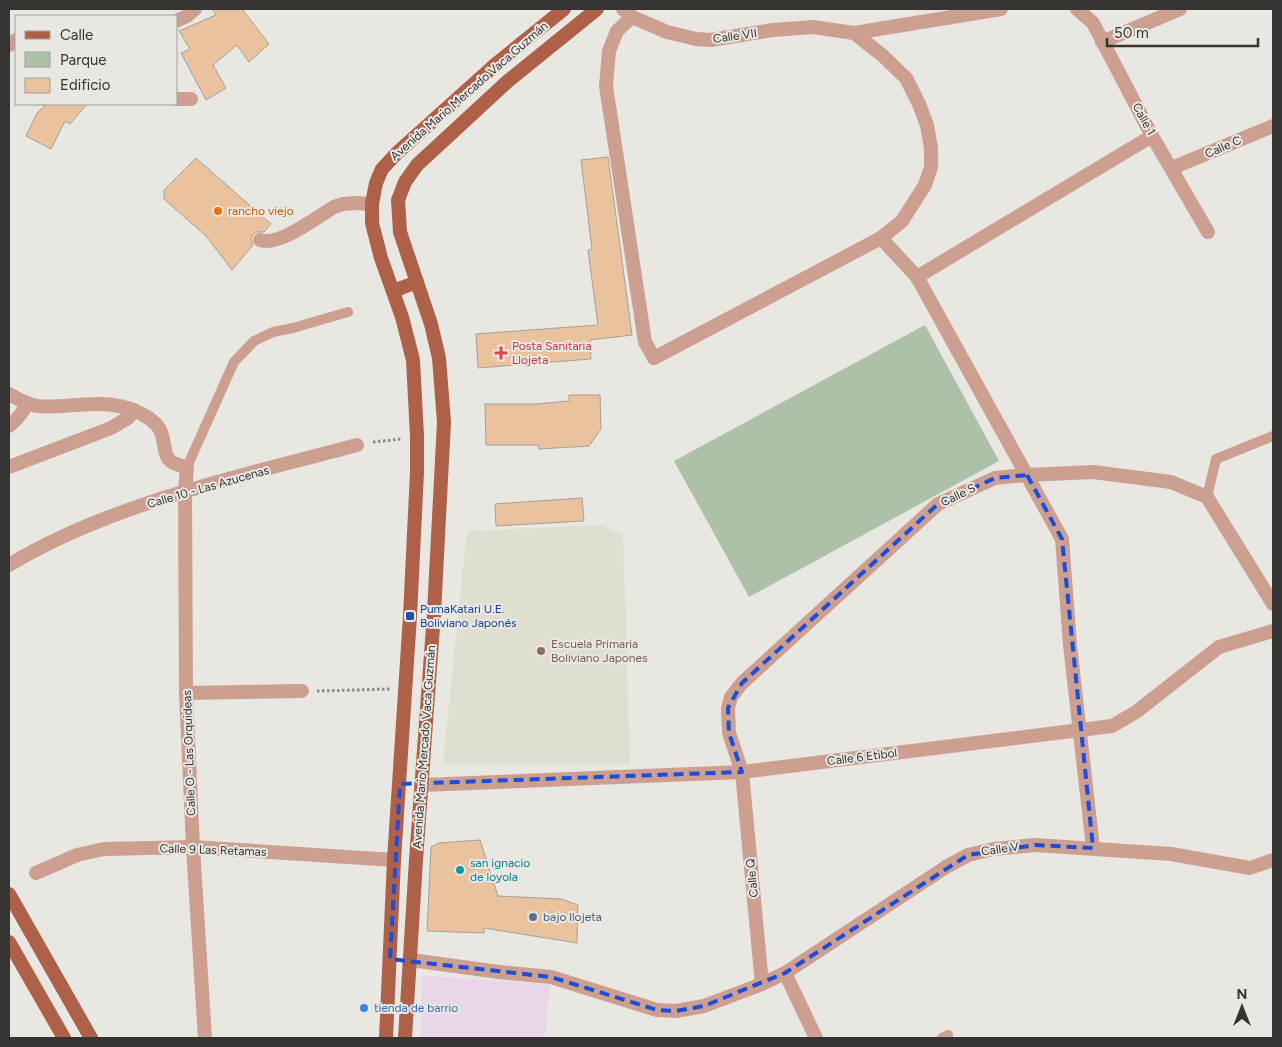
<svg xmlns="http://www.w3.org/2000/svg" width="1282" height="1047" viewBox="0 0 1282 1047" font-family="Figtree,sans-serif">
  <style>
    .industrial { fill: #e9d7e9 }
    .built { fill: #e0ded1 }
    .green { fill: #adc1a8 }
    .building { fill: #eac29e; stroke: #a4a09c }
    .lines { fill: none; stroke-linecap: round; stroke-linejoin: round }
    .path { stroke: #8b8986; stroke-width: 3; stroke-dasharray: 2.5 2.5; stroke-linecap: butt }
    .service { stroke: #cc9f91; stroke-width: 10 }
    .minor { stroke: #cc9f91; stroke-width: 14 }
    .primary { stroke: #ae6048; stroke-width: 14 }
    .marked { fill: none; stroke: #1d4ed8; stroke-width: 4; stroke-dasharray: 10 6; stroke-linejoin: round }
    .food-dot { fill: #e8710a; stroke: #e9e7e2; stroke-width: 2 }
    .health-dot { fill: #e0444e; stroke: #e9e7e2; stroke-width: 2 }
    .transit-dot { fill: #1a4fb4; stroke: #e9e7e2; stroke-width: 2 }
    .education-dot { fill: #8d6e63; stroke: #e9e7e2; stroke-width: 2 }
    .culture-dot { fill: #0f9aa8; stroke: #e9e7e2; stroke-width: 2 }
    .service-dot { fill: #5c6f8a; stroke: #e9e7e2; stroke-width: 2 }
    .shop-dot { fill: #3f7fe0; stroke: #e9e7e2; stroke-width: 2 }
    .labels { text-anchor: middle; stroke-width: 4; stroke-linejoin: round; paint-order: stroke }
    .street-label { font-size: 12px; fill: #353432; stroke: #e9e7e2 }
    .food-label { font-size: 12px; fill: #c56008; stroke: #e9e7e2; text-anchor: start }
    .health-label { font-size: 12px; fill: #be3a42; stroke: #e9e7e2; text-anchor: start }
    .transit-label { font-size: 12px; fill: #164399; stroke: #e9e7e2; text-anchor: start }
    .education-label { font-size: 12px; fill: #785e54; stroke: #e9e7e2; text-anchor: start }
    .culture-label { font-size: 12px; fill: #0d838f; stroke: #e9e7e2; text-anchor: start }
    .service-label { font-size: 12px; fill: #4e5e75; stroke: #e9e7e2; text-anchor: start }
    .shop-label { font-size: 12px; fill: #366cbe; stroke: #e9e7e2; text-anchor: start }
  </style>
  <rect width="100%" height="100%" fill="#e9e7e2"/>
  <polygon class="industrial" points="423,976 550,984 545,1038 420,1038"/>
  <polygon class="built" points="601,525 623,535 630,764 443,764 466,538 470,531"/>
  <polygon class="green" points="925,325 999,461 749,597 674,461"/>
  <g class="building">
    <polygon points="212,9 242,9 269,44 249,62 237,45 213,65 226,88 206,100 181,53 190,49 179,31 216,15"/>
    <polygon points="41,104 87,104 70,124 65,121 51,149 26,136 37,113 45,106"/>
    <polygon points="608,157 632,335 590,340 591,359 478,368 476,334 598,325 588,250 592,249 581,160"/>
    <polygon points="196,158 271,224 264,232 257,232 253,234 251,239 253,245 232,270 206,236 164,199 164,190"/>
    <polygon points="569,395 600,395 601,429 589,446 539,449 538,445 486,445 485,404 536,404 569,401"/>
    <polygon points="582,498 584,521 496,526 495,504"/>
    <polygon points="480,840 498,896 561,899 578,905 577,943 484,928 484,933 427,931 431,847 439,843"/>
  </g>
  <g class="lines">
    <g class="path">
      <polyline points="373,442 401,439"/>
      <polyline points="317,691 390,689"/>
    </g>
    <g class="service">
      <polyline points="187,467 234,362 254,341 273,332 293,328 348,312"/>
      <polyline points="1207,497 1216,459 1273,436"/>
      <polyline points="942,1038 948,1035"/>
    </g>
    <g class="minor">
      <polyline points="623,9 632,17 667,32 696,39 711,40 773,30 813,27 854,33 1001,9"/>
      <polyline points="1077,9 1093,23 1152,136 1208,232"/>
      <polyline points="632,17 617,31 609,51 606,86 645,342 654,358 881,238 902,221 925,185 931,167 931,148 927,125 919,104 906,78 882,55 854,33"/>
      <polyline points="176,21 187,16 195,9"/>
      <polyline points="1102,42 1180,9"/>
      <polyline points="9,45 16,40"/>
      <polyline points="176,99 191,99"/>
      <polyline points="1172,168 1273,126"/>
      <polyline points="881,238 917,277 1062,539 1070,645 1093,848"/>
      <path d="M260,240C279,247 317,217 334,207L343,204L356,203L372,204"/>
      <polyline points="917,277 1152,136"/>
      <path d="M9,394C18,399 26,404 37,406C45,407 55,406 63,406C87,404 113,401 135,411C145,415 157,422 161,432C168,453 160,462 187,467L185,492L186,693L193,847L205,1038"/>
      <path d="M9,426C18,419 23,413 27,403"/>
      <polyline points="9,467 111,428 128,418 134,410"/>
      <path d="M9,565C111,503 242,476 357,445"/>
      <polyline points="186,693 302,691"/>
      <polyline points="422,785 742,772 1112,726 1136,712 1219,647 1273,631"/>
      <polyline points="36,873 77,855 104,849 193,847 394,860"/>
      <polyline points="411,960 499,972 551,977 657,1010 676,1011 704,1006 762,984 785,973 946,867 968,855 994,849 1035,845 1171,854 1250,868 1273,860"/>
      <polyline points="785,973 816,1038"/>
      <polyline points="762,984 742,772 729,733 728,708 731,697 742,683 938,504 995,478 1027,475 1093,472 1171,482 1207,497 1273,604"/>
    </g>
    <g class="primary">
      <polyline points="393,291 417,282"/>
      <polyline points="9,894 91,1038"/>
      <polyline points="9,942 64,1038"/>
      <polyline points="386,1038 394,860 410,616 417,472 417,436 413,360 402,317 381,258 372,223 372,204 376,183 382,169 398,152 496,64 564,9"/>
      <polyline points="405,1038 416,860 434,613 444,422 439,358 431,324 400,232 398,200 405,182 417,165 508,81 597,9"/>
    </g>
  </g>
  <path class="marked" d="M1027,475L1062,539L1093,848L1035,845L968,855L785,973L704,1006L676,1011L657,1010L551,977L390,959L400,784L742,772L729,733L728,708L742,683L938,504L995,478Z"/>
  <circle class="food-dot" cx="218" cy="211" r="5"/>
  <path class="health-dot" d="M498.5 345.5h5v5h5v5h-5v5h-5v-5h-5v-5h5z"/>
  <rect class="transit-dot" x="405" y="611" width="10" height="10" rx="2.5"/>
  <circle class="education-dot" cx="541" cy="651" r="5"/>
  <circle class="culture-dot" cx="460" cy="870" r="5"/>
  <circle class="service-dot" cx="533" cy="917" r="5"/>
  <circle class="shop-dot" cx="364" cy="1008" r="5"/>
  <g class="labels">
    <g class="street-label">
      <text transform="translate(735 36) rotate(-8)" y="4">Calle VII</text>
      <text transform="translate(469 91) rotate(-41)" y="4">Avenida Mario Mercado Vaca Guzmán</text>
      <text transform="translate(1144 119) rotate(61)" y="4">Calle 1</text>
      <text transform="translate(1223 147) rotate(-23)" y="4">Calle C</text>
      <text transform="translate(208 487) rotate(-16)" y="4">Calle 10 - Las Azucenas</text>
      <text transform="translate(958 495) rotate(-26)" y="4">Calle S</text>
      <text transform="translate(424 747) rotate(-86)" y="4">Avenida Mario Mercado Vaca Guzmán</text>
      <text transform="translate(189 753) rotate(-92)" y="4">Calle O - Las Orquideas</text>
      <text transform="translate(862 757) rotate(-7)" y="4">Calle 6 Etibol</text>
      <text transform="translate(1000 849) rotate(-8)" y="4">Calle V</text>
      <text transform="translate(213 850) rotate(2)" y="4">Calle 9 Las Retamas</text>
      <text transform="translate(752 878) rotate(-96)" y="4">Calle Q</text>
    </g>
    <g class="food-label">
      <text x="228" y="215">rancho viejo</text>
    </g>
    <g class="health-label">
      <text x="512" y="350">Posta Sanitaria<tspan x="512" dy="14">Llojeta</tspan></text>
    </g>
    <g class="transit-label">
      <text x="420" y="613">PumaKatari U.E.<tspan x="420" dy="14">Boliviano Japonés</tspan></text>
    </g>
    <g class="education-label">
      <text x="551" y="648">Escuela Primaria<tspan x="551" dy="14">Boliviano Japones</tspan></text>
    </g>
    <g class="culture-label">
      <text x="470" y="867">san ignacio<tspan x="470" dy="14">de loyola</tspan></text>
    </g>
    <g class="service-label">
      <text x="543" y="921">bajo llojeta</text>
    </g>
    <g class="shop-label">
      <text x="374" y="1012">tienda de barrio</text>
    </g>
  </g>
  <rect width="1282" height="1047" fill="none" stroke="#353432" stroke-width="20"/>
  <rect x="15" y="15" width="162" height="90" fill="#e9e7e2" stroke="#a19f9c"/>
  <rect x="25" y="31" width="25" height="8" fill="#ae6048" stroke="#a19f9c"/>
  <text x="60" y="40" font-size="15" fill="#353432">Calle</text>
  <rect x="25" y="52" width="25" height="15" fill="#adc1a8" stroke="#a19f9c"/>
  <text x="60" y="65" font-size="15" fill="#353432">Parque</text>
  <rect x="25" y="78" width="25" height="15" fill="#eac29e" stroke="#a19f9c"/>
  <text x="60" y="90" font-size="15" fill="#353432">Edificio</text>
  <g transform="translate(1242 1007)" stroke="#e9e7e2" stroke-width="4" paint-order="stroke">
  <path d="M0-4L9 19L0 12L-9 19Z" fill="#353432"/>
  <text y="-8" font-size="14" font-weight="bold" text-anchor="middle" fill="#353432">N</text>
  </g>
  <path d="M1107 38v8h151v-8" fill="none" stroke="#353432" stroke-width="2.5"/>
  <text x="1114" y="38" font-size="15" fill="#353432" stroke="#e9e7e2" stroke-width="4" paint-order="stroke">50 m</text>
</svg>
